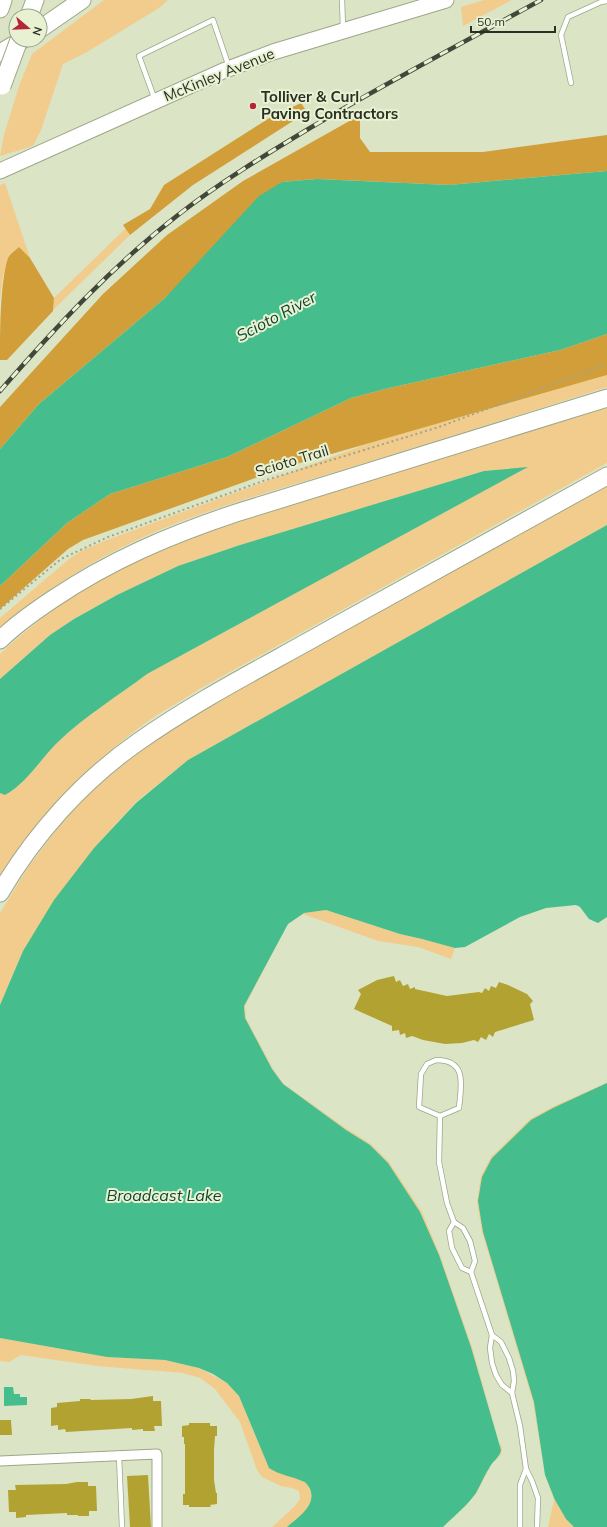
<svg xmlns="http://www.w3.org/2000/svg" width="607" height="1527" viewBox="0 0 607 1527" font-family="Mulish,sans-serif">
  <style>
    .green { fill: #f1cc8d }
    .forest { fill: #d29e39 }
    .water { fill: #45bd8c }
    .building { fill: #b2a232 }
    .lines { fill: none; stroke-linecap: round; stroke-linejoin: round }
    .lane-casing { stroke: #9da788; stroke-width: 6 }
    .street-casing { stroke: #9da788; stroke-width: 11 }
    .primary-casing { stroke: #9da788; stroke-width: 17 }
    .highway-casing { stroke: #9da788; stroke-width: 19 }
    .path { stroke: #9ea58c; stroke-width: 2; stroke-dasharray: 2 3; stroke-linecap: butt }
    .lane { stroke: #fff; stroke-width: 4.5 }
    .street { stroke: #fff; stroke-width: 9 }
    .primary { stroke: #fff; stroke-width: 15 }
    .highway { stroke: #fff; stroke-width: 17 }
    .rail-casing { stroke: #434739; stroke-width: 4.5 }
    .rail { stroke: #e8f2d2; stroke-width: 3; stroke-dasharray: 9; stroke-linecap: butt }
    .highway-bridge-casing { stroke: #9da788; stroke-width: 19; stroke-linecap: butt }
    .highway-bridge { stroke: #fff; stroke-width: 17 }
    .poi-dot { fill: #b6243b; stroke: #e8f2d2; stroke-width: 1.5 }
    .labels { text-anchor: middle; stroke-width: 4; stroke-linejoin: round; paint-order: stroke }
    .street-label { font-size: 15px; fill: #2b2f23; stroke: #e8f2d2 }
    .poi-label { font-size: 15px; font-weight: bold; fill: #2b2f23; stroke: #e8f2d2; text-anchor: start }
    .water-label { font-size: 16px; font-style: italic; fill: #11432f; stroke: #e8f2d2 }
  </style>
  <rect width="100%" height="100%" fill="#dbe5c5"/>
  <g class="green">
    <polygon points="104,0 168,0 159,8 87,52 63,64 41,130 33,146 0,156 4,135 19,86 32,54"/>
    <polygon points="484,0 512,0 463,26 461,7"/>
    <polygon points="5,183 30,258 19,248 3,276 0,300 0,185"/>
    <polygon points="126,228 130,235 53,310 54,298"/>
    <path d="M607,375V387C520,415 432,442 345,469C292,485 239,500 187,519C120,544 54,581 0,628V618L69,559L81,551L107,540L372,442Z"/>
    <path d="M607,408V463L201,688C183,700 162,711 144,724C88,766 36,816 0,877V793L5,795C27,783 41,758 59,741C84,717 119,695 147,674L526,468L484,471L240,545L178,566L117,595L74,619L50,635L0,679V654C45,612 98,577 155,553C209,530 266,514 321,496C416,466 512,437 607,408Z"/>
    <polygon points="607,485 607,525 188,760 136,802 94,848 23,951 0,1005 0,913 29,866 57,829 86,796 143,748 196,712"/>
    <polygon points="326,910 400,934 422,939 455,948 451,959 418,947 378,941 303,914 288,924 245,1006 246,1018 273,1069 284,1084 347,1129 371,1144 389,1162 422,1212 440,1255 472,1347 500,1443 502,1448 501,1455 492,1463 477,1492 471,1500 443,1527 471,1500 492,1463 500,1455 500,1443 471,1347 439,1255 420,1212 388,1163 370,1145 346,1130 283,1084 272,1069 245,1018 244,1006 288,924 303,913"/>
    <polygon points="607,1081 605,1085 553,1108 531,1120 492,1158 483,1232 534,1402 545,1475 555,1500 566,1519 574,1527 548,1527 554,1500 545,1475 533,1402 482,1232 477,1201 481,1176 491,1157 530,1119 552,1107 604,1084"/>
    <polygon points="0,1338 107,1357 165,1360 199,1368 227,1383 239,1396 266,1461 308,1484 311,1493 311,1501 306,1511 287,1527 272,1527 294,1507 300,1499 299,1491 292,1488 281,1486 262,1477 257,1470 240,1422 215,1389 200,1378 183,1373 97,1366 21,1355 9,1362 0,1361"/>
  </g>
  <g class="forest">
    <polygon points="301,103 307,112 193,185 130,235 123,225 150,209 164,185 271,117"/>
    <polygon points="360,115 360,138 370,152 483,152 607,135 607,171 449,185 317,179 282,182 165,298 39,404 0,449 0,407 103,294 167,235 243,181"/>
    <path d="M19,247L30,258L54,298L53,311L7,360H0C0,331 0,284 8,258C10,254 16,250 19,247Z"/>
    <polygon points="607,334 607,375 286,467 83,540 68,549 0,609 0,586 67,523 110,494 227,457 351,398 389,388 560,350"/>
  </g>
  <g class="water">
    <polygon points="607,171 607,334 560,350 389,388 351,398 227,457 110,494 67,523 0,586 0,449 39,404 165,298 259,196 282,182 317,179 449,185"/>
    <path d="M528,467L147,674C119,695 84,717 59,741C41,758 27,783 5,795L0,793V679L50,635L74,619L117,595L178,566L240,545L484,471Z"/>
    <path d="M607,525V917L598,923L589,919L580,907L576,905L546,908L520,917L465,947L455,948L422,939L400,934L326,910L304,913L288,924L244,1006L245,1018L272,1069L283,1084L346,1130L370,1145L388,1163L420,1212L439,1255L471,1347L501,1450C500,1457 494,1460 491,1465C485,1474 481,1484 476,1493C467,1506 454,1516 443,1527H287C297,1518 317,1506 310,1489C308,1485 306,1482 302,1481C291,1476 279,1475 269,1468L239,1396L227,1383L213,1374L199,1368L165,1360L107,1357L0,1338V1005L23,951L54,900L94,848L136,803L188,760Z"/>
    <polygon points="607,1083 607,1527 574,1527 566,1519 555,1500 545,1475 534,1402 483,1232 478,1201 482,1177 492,1158 531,1120 553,1108"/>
    <polygon points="4,1387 13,1387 14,1394 20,1394 20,1397 27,1397 27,1405 4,1406"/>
  </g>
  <g class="building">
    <polygon points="394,976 396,982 400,980 403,986 408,984 410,989 415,987 415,989 447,996 479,992 482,993 485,988 489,991 491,986 496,988 499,982 508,985 527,994 533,1001 530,1004 534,1020 495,1032 493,1037 489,1034 486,1040 481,1037 478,1042 474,1040 462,1043 445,1044 423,1040 412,1036 406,1038 405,1033 400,1035 399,1030 392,1031 392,1026 354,1009 361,994 358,990 377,980"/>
    <polygon points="153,1396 153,1401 161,1401 162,1426 154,1426 155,1431 143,1431 143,1429 132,1430 132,1428 66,1432 65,1429 58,1430 58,1425 51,1426 51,1408 57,1407 57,1403 80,1401 80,1399 90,1399 91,1400 131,1399"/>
    <polygon points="0,1420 11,1420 12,1435 0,1435"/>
    <polygon points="189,1423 210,1423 210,1426 217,1426 217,1436 215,1436 214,1450 214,1480 216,1493 217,1493 217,1504 210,1505 211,1507 189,1507 189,1505 183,1505 183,1494 185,1494 185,1444 184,1444 184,1437 182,1437 182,1426 189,1425"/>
    <polygon points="148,1475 151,1527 130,1527 127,1476"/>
    <polygon points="77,1482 88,1482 88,1486 96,1486 97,1511 89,1511 89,1516 78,1516 78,1515 67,1515 67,1513 26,1515 26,1517 16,1518 16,1512 9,1512 8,1490 16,1490 15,1485 66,1484"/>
  </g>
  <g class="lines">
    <g class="lane-casing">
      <g id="lane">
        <polyline points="342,0 343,28"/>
        <polyline points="571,83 561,35 568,17 601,2 607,1"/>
        <polyline points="155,100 139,56 213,20 229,67"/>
        <path d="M436,1060C468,1060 461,1086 459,1108L440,1116L419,1107L421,1074L427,1064Z"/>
        <polyline points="440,1116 439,1162 447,1203 454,1222 463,1228 470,1241 475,1261 471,1272 492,1335 490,1348 492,1363 496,1375 502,1385 512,1393"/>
        <polyline points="454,1222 449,1231 452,1248 462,1268 471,1272"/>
        <polyline points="492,1335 501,1342 509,1358 513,1371 514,1381 512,1393 520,1426 526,1469 532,1481 538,1498 537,1527"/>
        <polyline points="119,1456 122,1527"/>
        <polyline points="520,1527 520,1485 526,1469"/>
      </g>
    </g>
    <g class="street-casing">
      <polyline id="street" points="0,1461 157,1454 157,1527"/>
    </g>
    <g class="primary-casing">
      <polyline id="primary" points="0,171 223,71 273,52 446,0"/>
    </g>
    <g class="highway-casing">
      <g id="highway">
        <polyline points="0,9 3,0"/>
        <polyline points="29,16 35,0"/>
        <polyline points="40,29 82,0"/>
        <polyline points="0,53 22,40"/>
        <path d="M0,640C16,624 35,611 53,599C111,560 170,535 236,513L607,398"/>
        <path d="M0,893C34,835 82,781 138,742C199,699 267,665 332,628C423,577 515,527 607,476"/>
      </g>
    </g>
    <polyline class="path" points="0,609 61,559 108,537 263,481 439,427 607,364"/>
    <use href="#lane" class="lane"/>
    <use href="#street" class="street"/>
    <use href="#primary" class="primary"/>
    <use href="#highway" class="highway"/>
    <g class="rail-casing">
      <path id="rail" d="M0,391C55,328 111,267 178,215C219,183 265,155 310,128C386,83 464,42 541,0"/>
    </g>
    <use href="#rail" class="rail"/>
    <g class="highway-bridge-casing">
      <polyline id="highway-bridge" points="2,86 19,40"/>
    </g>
    <use href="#highway-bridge" class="highway-bridge"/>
  </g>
  <circle class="poi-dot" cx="253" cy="106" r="4"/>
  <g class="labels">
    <g class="street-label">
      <text transform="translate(219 75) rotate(-22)" y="5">McKinley Avenue</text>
      <text transform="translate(292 461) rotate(-17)" y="5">Scioto Trail</text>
    </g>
    <g class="poi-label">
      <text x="261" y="102">Tolliver &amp; Curl<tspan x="261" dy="17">Paving Contractors</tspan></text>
    </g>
    <g class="water-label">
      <text transform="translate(276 316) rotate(-28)" y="6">Scioto River</text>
      <text x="164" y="1201">Broadcast Lake</text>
    </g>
  </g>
  <g transform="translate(28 28) rotate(109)"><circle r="19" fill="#e8f2d2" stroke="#9ca48c"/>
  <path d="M0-3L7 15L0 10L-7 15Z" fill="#b6243b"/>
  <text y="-6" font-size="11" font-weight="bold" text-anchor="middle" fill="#2b2f23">N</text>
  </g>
  <path d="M471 26v6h84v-6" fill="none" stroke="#2b2f23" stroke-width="2"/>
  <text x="477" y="26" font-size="12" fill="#2b2f23" stroke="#e8f2d2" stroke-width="3" paint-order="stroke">50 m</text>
</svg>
